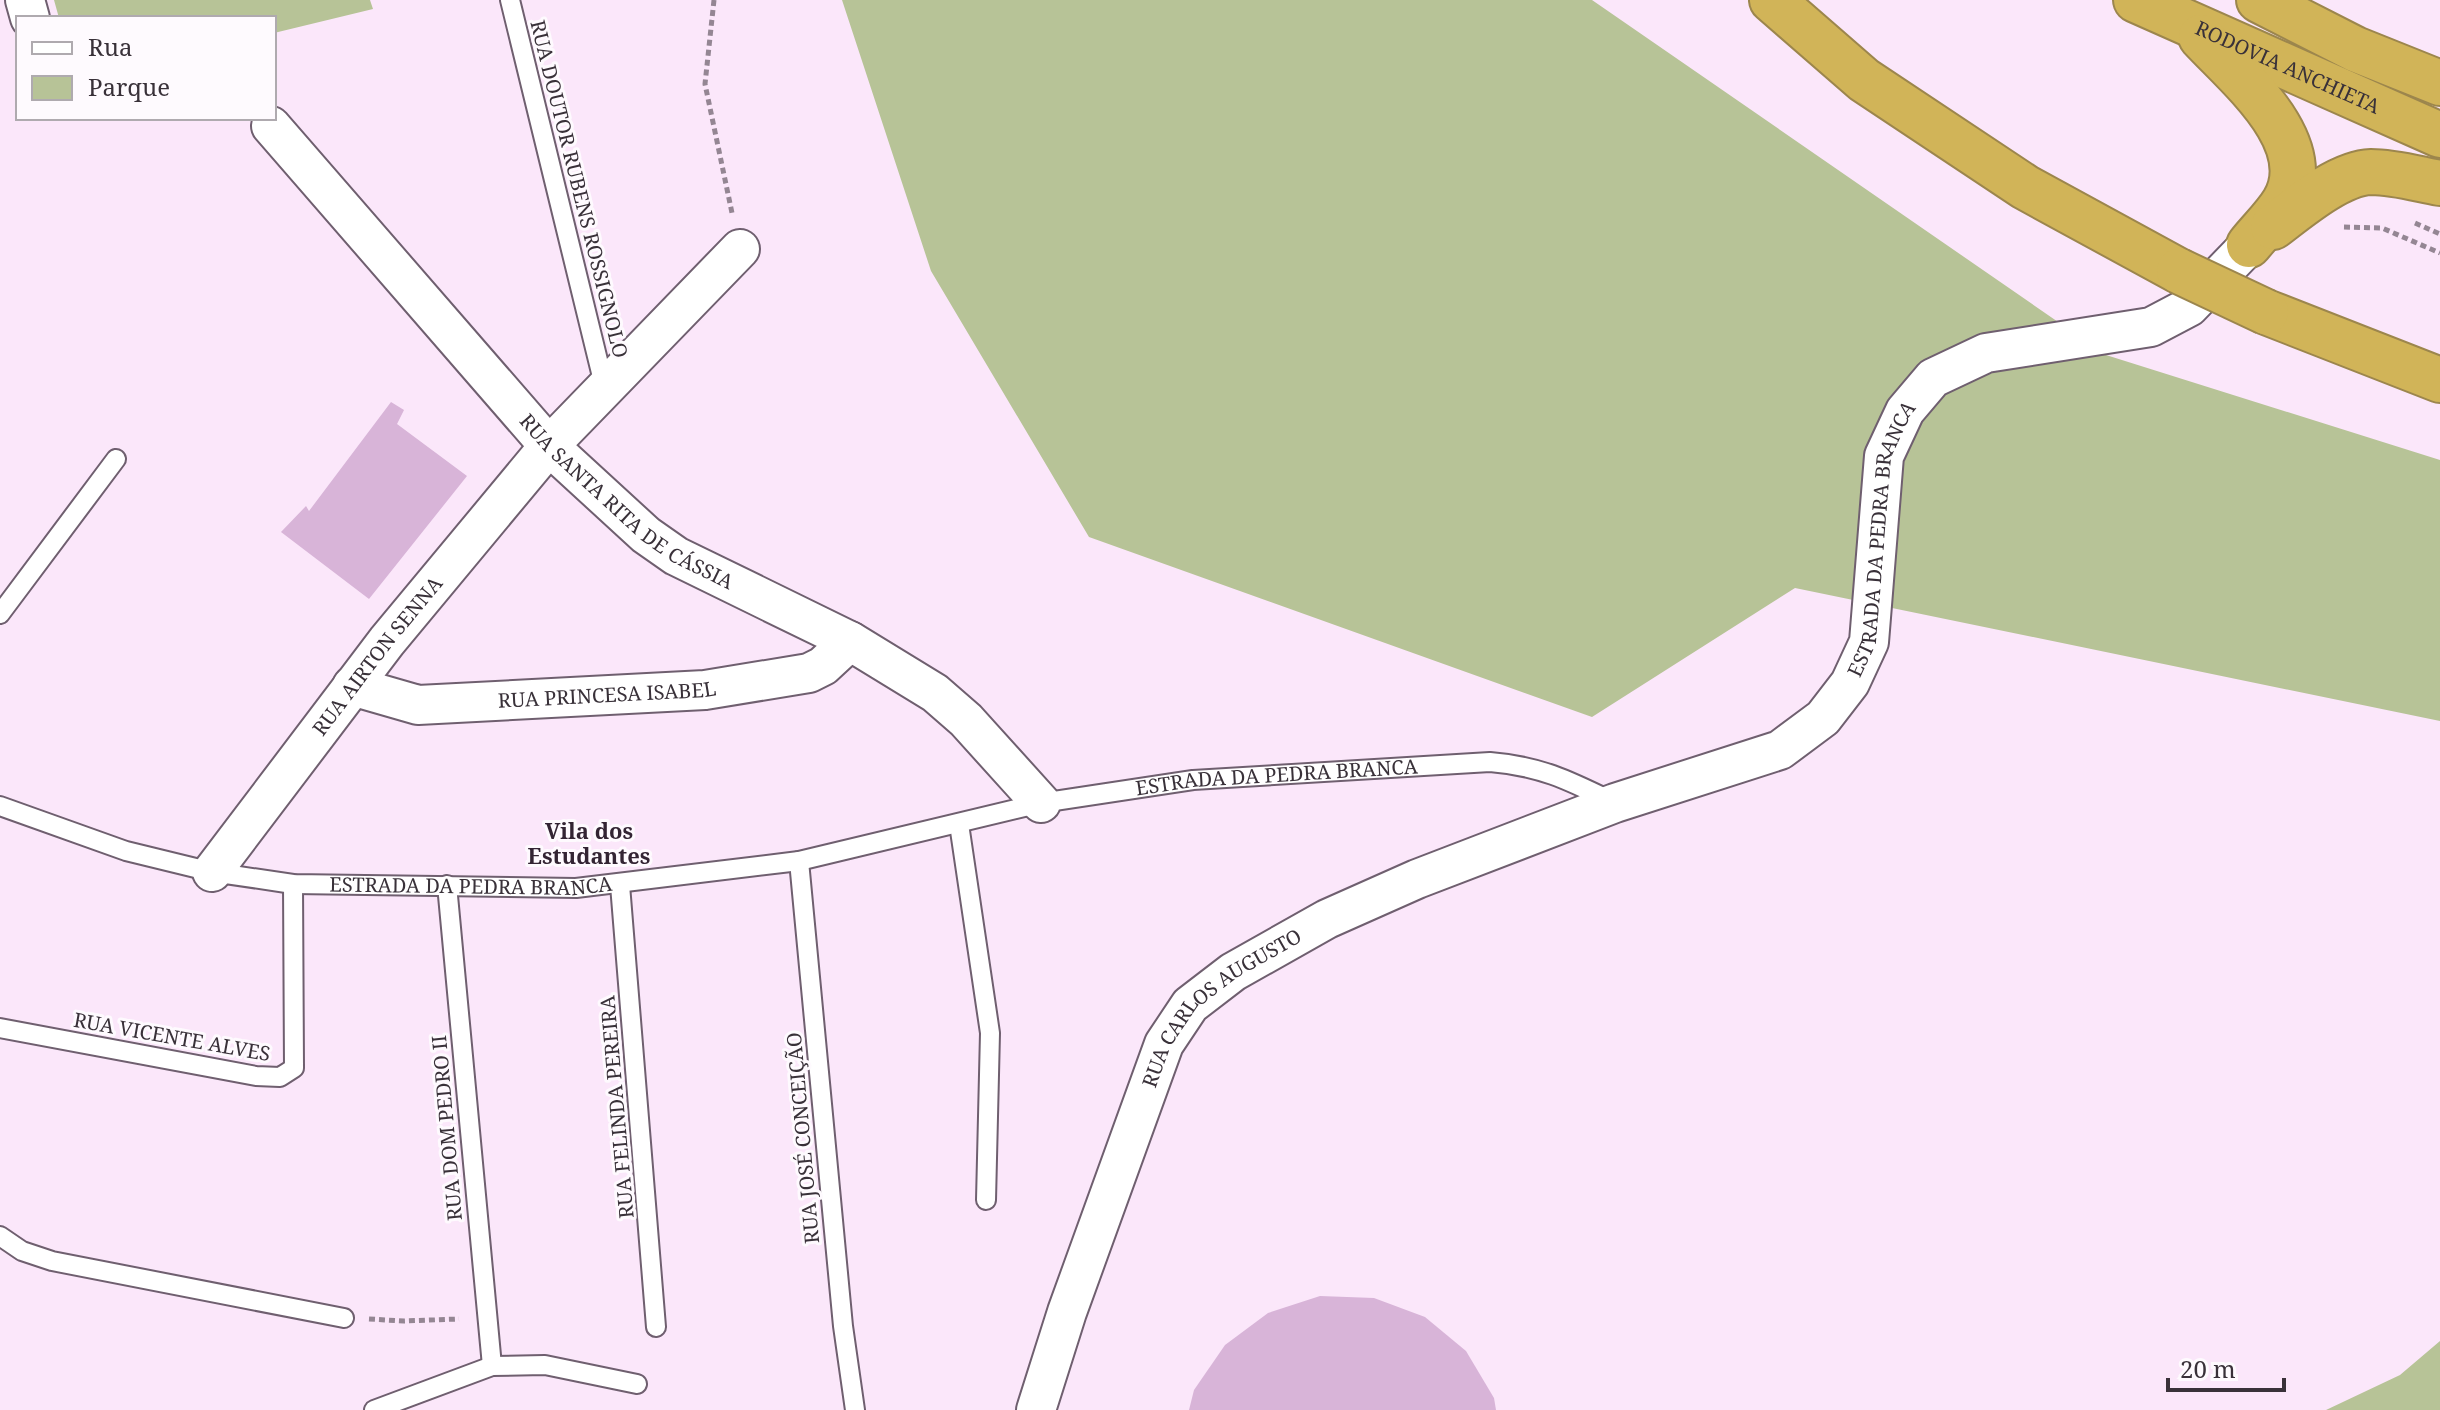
<svg xmlns="http://www.w3.org/2000/svg" width="2440" height="1410" viewBox="0 0 2440 1410" font-family="'Noto Serif',serif">
  <style>
    .green { fill: #b7c397 }
    .building { fill: #d8b4d8 }
    .lines { fill: none; stroke-linecap: round; stroke-linejoin: round }
    .lane-casing { stroke: #6f5f6f; stroke-width: 22 }
    .street-casing { stroke: #6f5f6f; stroke-width: 42 }
    .highway-casing { stroke: #9c864d; stroke-width: 48 }
    .path { stroke: #948693; stroke-width: 5; stroke-dasharray: 6 4; stroke-linecap: butt }
    .lane { stroke: #fff; stroke-width: 18 }
    .street { stroke: #fff; stroke-width: 38 }
    .highway { stroke: #d1b458; stroke-width: 44 }
    .highway-bridge-casing { stroke: #9c864d; stroke-width: 48; stroke-linecap: butt }
    .highway-bridge { stroke: #d1b458; stroke-width: 44 }
    .labels { text-anchor: middle; stroke-width: 6; stroke-linejoin: round; paint-order: stroke }
    .street-label { font-size: 20px; fill: #393139; stroke: #fefafe }
    .neighbourhood-label { font-size: 22px; font-weight: bold; fill: #332433; stroke: #fefafe }
  </style>
  <rect width="100%" height="100%" fill="#fbe7fa"/>
  <g class="green">
    <polygon points="54,0 370,0 373,9 274,33 274,18 59,18"/>
    <polygon points="842,0 1592,0 2106,355 2440,460 2440,721 1795,588 1592,717 1089,537 931,271"/>
    <polygon points="2440,1341 2440,1410 2326,1410 2400,1375"/>
  </g>
  <g class="building">
    <polygon points="391,402 404,410 397,424 467,476 369,599 281,532 306,506 309,511"/>
    <polygon points="1320,1296 1374,1298 1425,1317 1466,1351 1494,1398 1496,1410 1189,1410 1194,1390 1225,1345 1268,1313"/>
  </g>
  <g class="lines">
    <g class="lane-casing">
      <g id="lane">
        <polyline points="510,0 605,389"/>
        <polyline points="0,614 116,459"/>
        <path id="s1" d="M0,806L126,851L212,872L293,884L576,888L799,861L1041,803L1193,780L1490,762C1540,766 1568,780 1613,802"/>
        <polyline points="959,824 990,1033 986,1200"/>
        <polyline points="799,861 843,1326 855,1410"/>
        <polyline points="447,885 492,1366"/>
        <polyline points="620,885 656,1327"/>
        <polyline points="0,1028 256,1076 280,1077 294,1068 293,884"/>
        <polyline points="0,1236 22,1251 52,1261 344,1318"/>
        <polyline points="374,1410 492,1366 545,1365 637,1384"/>
      </g>
    </g>
    <g class="street-casing">
      <g id="street">
        <polyline points="25,0 30,18"/>
        <path id="s2" d="M271,126L549,446L646,535L676,556L850,641L935,693L966,720L1041,803"/>
        <path id="s3" d="M352,686L418,705L705,690L809,673L823,666L850,641"/>
        <path id="s4" d="M212,872L387,641L549,446L740,249"/>
        <path id="s5" d="M1036,1410L1067,1312L1164,1044L1190,1005L1233,972L1327,919L1417,879L1615,803L1780,750L1823,718L1850,683L1869,642L1884,456L1905,411L1933,378L1986,353L2151,327L2189,307L2249,245"/>
      </g>
    </g>
    <g class="highway-casing">
      <g id="highway">
        <polyline points="1772,0 1864,80 2025,187 2179,271"/>
        <path id="s6" d="M2136,0L2440,135"/>
        <polyline points="2259,0 2355,49 2440,83"/>
        <path d="M2201,37C2237,76 2320,143 2284,202C2275,217 2260,231 2249,245"/>
        <path d="M2273,227C2298,208 2339,173 2371,172C2394,172 2418,179 2440,183"/>
        <polyline points="2266,312 2440,380"/>
      </g>
    </g>
    <g class="path">
      <polyline points="714,0 705,84 732,213"/>
      <polyline points="2415,223 2440,234"/>
      <polyline points="2344,227 2382,228 2440,253"/>
      <polyline points="369,1319 404,1321 459,1319"/>
    </g>
    <use href="#lane" class="lane"/>
    <use href="#street" class="street"/>
    <use href="#highway" class="highway"/>
    <g class="highway-bridge-casing">
      <polyline id="highway-bridge" points="2179,271 2266,312"/>
    </g>
    <use href="#highway-bridge" class="highway-bridge"/>
  </g>
  <g class="labels">
    <g class="street-label">
      <text dy="7" stroke="none"><textPath href="#s6" startOffset="166">RODOVIA ANCHIETA</textPath></text>
      <text transform="translate(579 189) rotate(76)" y="7">RUA DOUTOR RUBENS ROSSIGNOLO</text>
      <text dy="7" stroke="none"><textPath href="#s2" startOffset="520">RUA SANTA RITA DE CÁSSIA</textPath></text>
      <text dy="7" stroke="none"><textPath href="#s5" startOffset="1328">ESTRADA DA PEDRA BRANCA</textPath></text>
      <text dy="7" stroke="none"><textPath href="#s4" startOffset="272">RUA AIRTON SENNA</textPath></text>
      <text dy="7" stroke="none"><textPath href="#s3" startOffset="258">RUA PRINCESA ISABEL</textPath></text>
      <text dy="7" stroke="none"><textPath href="#s1" startOffset="1298">ESTRADA DA PEDRA BRANCA</textPath></text>
      <text dy="7" stroke="none"><textPath href="#s1" startOffset="482">ESTRADA DA PEDRA BRANCA</textPath></text>
      <text dy="7" stroke="none"><textPath href="#s5" startOffset="454">RUA CARLOS AUGUSTO</textPath></text>
      <text transform="translate(172 1037) rotate(10)" y="7">RUA VICENTE ALVES</text>
      <text transform="translate(617 1107) rotate(-95)" y="7">RUA FELINDA PEREIRA</text>
      <text transform="translate(447 1128) rotate(-95)" y="7">RUA DOM PEDRO II</text>
      <text transform="translate(803 1138) rotate(-95)" y="7">RUA JOSÉ CONCEIÇÃO</text>
    </g>
    <g class="neighbourhood-label">
      <text x="589" y="839">Vila dos<tspan x="589" dy="25">Estudantes</tspan></text>
    </g>
  </g>
  <rect x="16" y="16" width="260" height="104" fill="#fefafe" stroke="#afaaaf" stroke-width="2"/>
  <rect x="32" y="42" width="40" height="12" fill="#ffffff" stroke="#afaaaf" stroke-width="2"/>
  <text x="88" y="56" font-size="24" fill="#393139">Rua</text>
  <rect x="32" y="76" width="40" height="24" fill="#b7c397" stroke="#afaaaf" stroke-width="2"/>
  <text x="88" y="96" font-size="24" fill="#393139">Parque</text>
  <path d="M2168 1378v12h116v-12" fill="none" stroke="#393139" stroke-width="4"/>
  <text x="2180" y="1378" font-size="24" fill="#393139" stroke="#fefafe" stroke-width="6" paint-order="stroke">20 m</text>
</svg>
